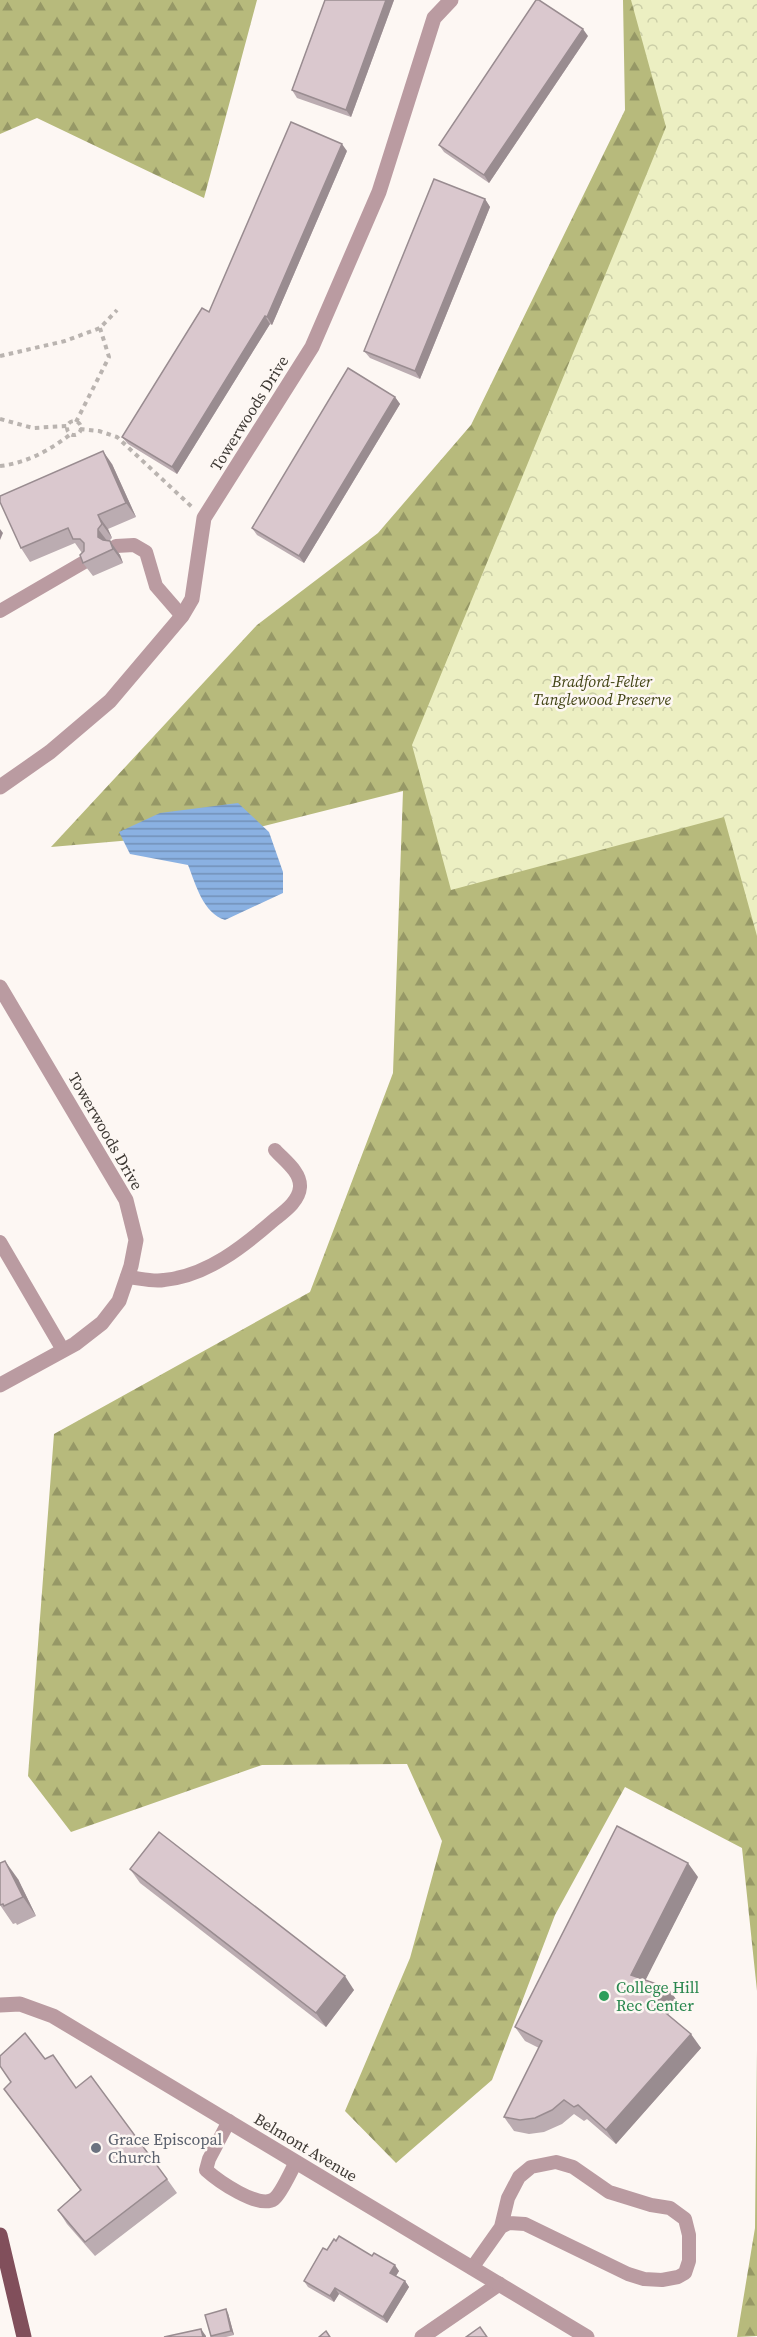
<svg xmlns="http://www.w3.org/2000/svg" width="757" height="2337" viewBox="0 0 757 2337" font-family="'Source Serif 4',serif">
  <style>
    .forest { fill: url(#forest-firs) }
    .park { fill: url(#park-crowns) }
    .water { fill: url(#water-rules) }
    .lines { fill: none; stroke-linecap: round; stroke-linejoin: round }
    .path { stroke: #bab4b0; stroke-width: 4; stroke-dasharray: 4.5 4.5; stroke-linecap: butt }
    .service { stroke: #ba9ba1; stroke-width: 14 }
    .minor { stroke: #ba9ba1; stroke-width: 15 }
    .tertiary { stroke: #ba9ba1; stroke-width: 15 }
    .primary { stroke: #814f5b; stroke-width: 15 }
    .wall { fill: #bbacb1 }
    .shaded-wall { fill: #998c90 }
    .building { fill: #dac8ce; stroke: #998c90; stroke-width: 1.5 }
    .leisure-dot { fill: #2e9e5b; stroke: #fdf7f3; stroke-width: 2 }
    .worship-dot { fill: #6b7280; stroke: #fdf7f3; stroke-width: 2 }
    .labels { text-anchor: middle; stroke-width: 5; stroke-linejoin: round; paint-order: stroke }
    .street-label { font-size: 16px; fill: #3e3934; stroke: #fdf7f3 }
    .park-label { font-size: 16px; font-style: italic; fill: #434516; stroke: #fdf7f3 }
    .leisure-label { font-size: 16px; fill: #27864d; stroke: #fdf7f3; text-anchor: start }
    .worship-label { font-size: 16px; fill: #5b616d; stroke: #fdf7f3; text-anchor: start }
  </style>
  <defs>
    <pattern id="forest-firs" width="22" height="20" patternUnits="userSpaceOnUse" patternTransform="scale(1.5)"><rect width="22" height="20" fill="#b7ba7c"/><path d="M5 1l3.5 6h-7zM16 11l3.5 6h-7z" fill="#969866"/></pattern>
    <pattern id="park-crowns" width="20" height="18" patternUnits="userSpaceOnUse" patternTransform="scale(1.5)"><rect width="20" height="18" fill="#ecefc2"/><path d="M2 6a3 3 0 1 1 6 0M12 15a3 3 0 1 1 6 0" fill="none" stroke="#cbcea7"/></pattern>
    <pattern id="water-rules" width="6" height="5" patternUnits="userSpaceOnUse" patternTransform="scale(1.5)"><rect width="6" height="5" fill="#8ab1e2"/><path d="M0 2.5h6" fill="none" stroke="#7291b8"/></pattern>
  </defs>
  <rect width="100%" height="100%" fill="#fdf7f3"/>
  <g class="forest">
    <polygon points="0,0 257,0 204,198 37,118 0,134"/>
    <polygon points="623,0 757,0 757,1991 742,1848 625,1787 555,1915 492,2080 396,2163 345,2111 410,1958 442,1841 407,1764 262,1765 71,1832 28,1776 54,1434 310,1292 393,1073 403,791 248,830 51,847 257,625 378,533 471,425 625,110"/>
    <polygon points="757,2050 757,2336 737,2337 755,2228"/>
  </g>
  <polygon class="park" points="631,0 757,0 757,936 724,817 451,890 412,745 666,127"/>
  <path class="water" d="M238,803L269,832L283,872V893L225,920C203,913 196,885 188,865L130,854L119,832L160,813Z"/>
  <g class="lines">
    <g class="path">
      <polyline points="0,356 65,341 100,328 117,310"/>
      <polyline points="0,419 33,428 67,426"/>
      <circle cx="74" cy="428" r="7"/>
      <polyline points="76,422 109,357 100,328"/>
      <polyline points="80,429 99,431 117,437 192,507"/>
      <path d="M0,466C27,463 50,450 71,434"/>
    </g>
    <g class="service">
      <polyline points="116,546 134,545 146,552 156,586 182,616"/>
      <polyline points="0,611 86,561"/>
      <polyline points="0,1242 63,1350"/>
      <path d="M127,1277C139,1278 152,1282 164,1280C207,1276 244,1246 275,1219C285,1211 299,1201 300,1187C301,1172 284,1160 275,1150"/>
      <path d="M229,2121L209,2159L206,2170C217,2180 259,2210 274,2199C281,2194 291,2171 296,2162"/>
      <polyline points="472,2268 501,2227 509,2223 525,2224 628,2274 644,2279 662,2280 678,2277 685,2273 689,2261 689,2235 685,2219 670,2208 651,2205 609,2192 573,2167 556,2162 531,2167 519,2177 508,2198 501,2227"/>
    </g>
    <g class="minor">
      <polyline points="0,787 50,752 110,701 182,616 192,599 204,518 312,347 379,192 434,18 451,0"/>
      <polyline points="0,987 126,1200 136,1240 131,1266 119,1301 102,1323 75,1344 0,1385"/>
      <polyline points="422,2337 499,2284"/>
    </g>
    <polyline class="tertiary" points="0,2005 20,2004 53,2016 587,2337"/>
    <polyline class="primary" points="0,2235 24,2337"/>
  </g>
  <g class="wall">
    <polygon points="325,0 394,0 351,117 297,98 292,90"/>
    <polygon points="588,36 489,183 444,152 439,145"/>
    <polygon points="347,151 272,325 270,324 177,474 128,444 122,437 209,312"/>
    <polygon points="485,199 490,207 420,379 370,358 364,351"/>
    <polygon points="395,397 400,404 304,563 257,535 252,528"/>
    <polygon points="112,464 136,517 108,529 112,538 109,541 120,555 123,563 93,576 83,563 82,553 75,543 30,562 21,548"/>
    <polygon points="130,1869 354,1990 326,2027 140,1883"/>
    <polygon points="698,1877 645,1980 668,1988 678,2002 668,2015 701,2048 616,2144 587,2119 584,2121 574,2114 562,2124 544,2132 529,2134 514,2131 504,2117 539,2048 525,2041 515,2027"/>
    <polygon points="18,1879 36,1916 17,1925 16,1923 13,1924 0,1905"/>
    <polygon points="45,2059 76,2088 167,2179 177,2193 95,2256 67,2224 58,2210 80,2190 4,2089"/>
    <polygon points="372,2256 399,2271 396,2276 405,2281 409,2287 387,2323 339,2294 334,2302 308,2287 304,2281"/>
    <polygon points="228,2313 234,2335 226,2337 211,2337 205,2315"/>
  </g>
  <g class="shaded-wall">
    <polygon points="386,0 394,0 351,117 346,110"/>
    <polygon points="583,29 588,36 489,183 484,175"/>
    <polygon points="342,144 347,151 272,325 267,317"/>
    <polygon points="485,199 490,207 420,379 415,371"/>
    <polygon points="265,316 270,324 177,474 172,467"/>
    <polygon points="395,397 400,404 304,563 299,556"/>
    <polygon points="103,451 112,464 136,517 126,503"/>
    <polygon points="98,515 108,529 112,538 102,524"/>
    <polygon points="0,529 3,533 0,540"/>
    <polygon points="98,529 108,542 108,550 98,537"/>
    <polygon points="110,541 120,555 123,563 113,549"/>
    <polygon points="5,1861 18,1879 36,1916 23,1897"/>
    <polygon points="688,1863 698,1877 641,1989 631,1975"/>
    <polygon points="345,1976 354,1990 326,2027 316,2013"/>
    <polygon points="668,1988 678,2002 665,2018 655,2004"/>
    <polygon points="691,2034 701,2048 616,2144 606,2130"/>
    <polygon points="395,2265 399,2271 394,2279 390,2273"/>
    <polygon points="405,2281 409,2287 387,2323 383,2317"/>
    <polygon points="335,2288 339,2294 334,2302 330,2296"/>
    <polygon points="226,2309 228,2313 234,2335 231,2331"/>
    <polygon points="201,2329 206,2336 206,2337 203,2337"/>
  </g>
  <g class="building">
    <polygon points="325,0 386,0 346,110 292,90"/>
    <polygon points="536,0 539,0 583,29 484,175 439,145"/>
    <polygon points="291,122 342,144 267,317 265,316 172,467 122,437 202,308 209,312"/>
    <polygon points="434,179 485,199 415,371 364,351"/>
    <polygon points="348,368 395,397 299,556 252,528"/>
    <polygon points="103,451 126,503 98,515 102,524 98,529 98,537 103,540 110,541 113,549 83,563 80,555 84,551 84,543 80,539 73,539 68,528 21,548 0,502 0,496"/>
    <polygon points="617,1826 688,1863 631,1975 668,1988 655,2004 691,2034 606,2130 578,2105 574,2107 564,2100 552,2110 535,2118 520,2120 504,2117 542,2041 515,2027"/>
    <polygon points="159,1832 345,1976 316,2013 130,1869"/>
    <polygon points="5,1861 23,1897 4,1906 3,1904 0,1905 0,1863"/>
    <polygon points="25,2033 45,2059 53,2055 76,2088 91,2076 167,2179 85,2242 58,2210 81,2190 4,2089 11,2082 0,2066 0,2056"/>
    <polygon points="339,2236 372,2256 374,2253 395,2265 390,2273 405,2281 383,2317 335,2288 330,2296 304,2281 323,2248 327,2250 334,2239 336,2241"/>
    <polygon points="226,2309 231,2331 211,2336 205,2315"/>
    <polygon points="480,2327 487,2337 466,2337"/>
    <polygon points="201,2329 203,2337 164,2337"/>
    <polygon points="326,2331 330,2337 319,2337"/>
  </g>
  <circle class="leisure-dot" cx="604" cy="1996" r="6"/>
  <circle class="worship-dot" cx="96" cy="2148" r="6"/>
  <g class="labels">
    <g class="street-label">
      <text transform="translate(249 413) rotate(-58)" y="6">Towerwoods Drive</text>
      <text transform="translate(106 1131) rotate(60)" y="6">Towerwoods Drive</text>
      <text transform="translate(306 2147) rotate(31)" y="6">Belmont Avenue</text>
    </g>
    <g class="park-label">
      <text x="602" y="687">Bradford-Felter<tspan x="602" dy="18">Tanglewood Preserve</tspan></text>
    </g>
    <g class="leisure-label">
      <text x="616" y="1993">College Hill<tspan x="616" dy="18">Rec Center</tspan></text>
    </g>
    <g class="worship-label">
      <text x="108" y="2145">Grace Episcopal<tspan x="108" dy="18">Church</tspan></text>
    </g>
  </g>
</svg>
